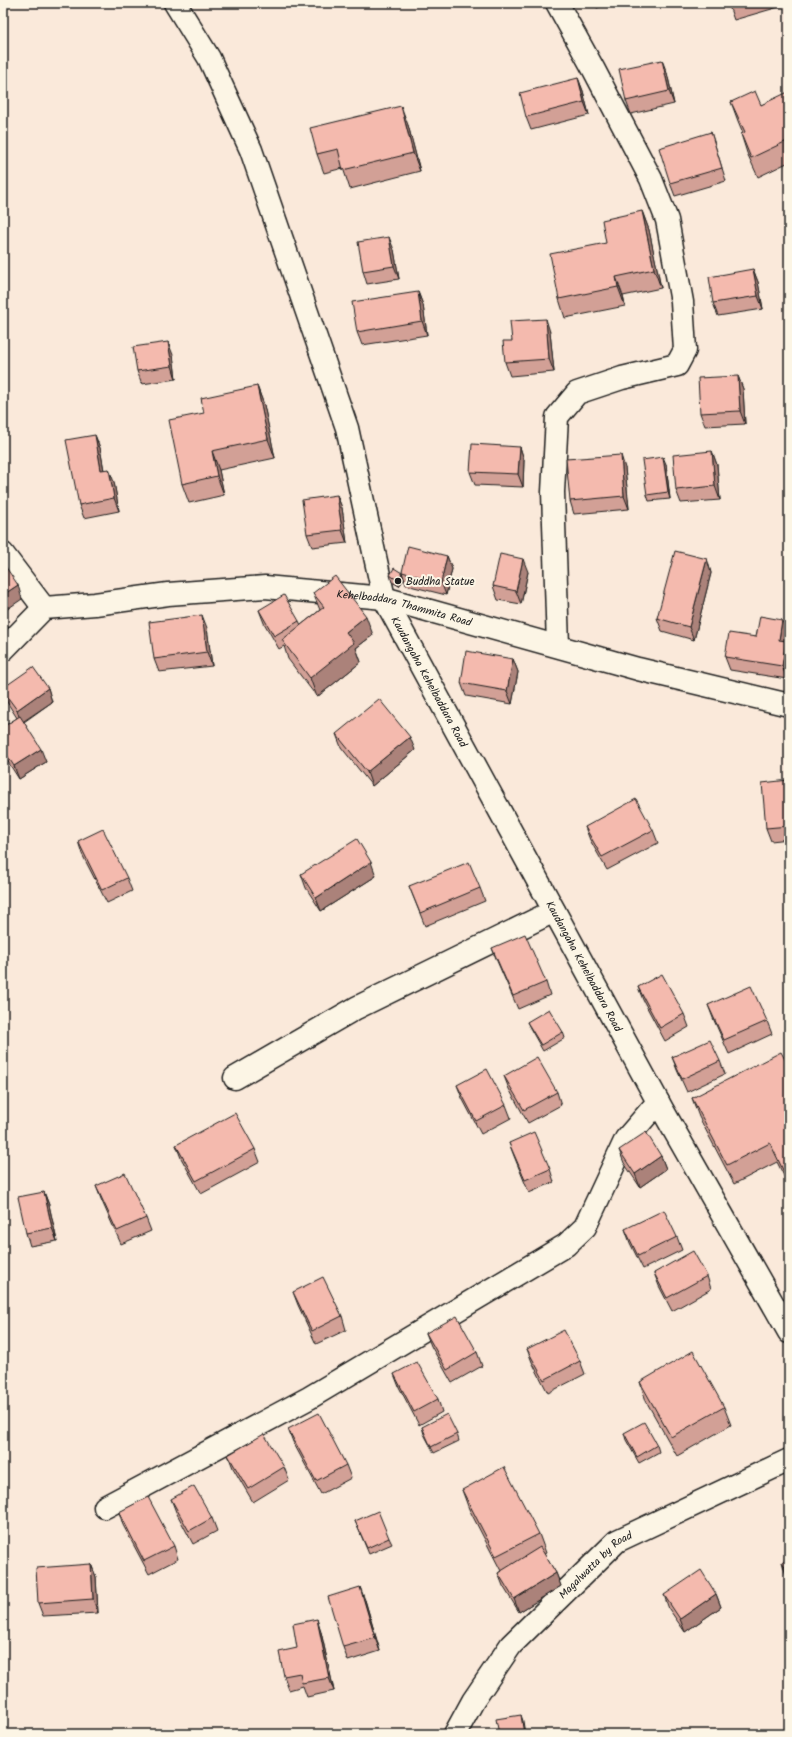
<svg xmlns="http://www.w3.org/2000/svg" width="792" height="1737" viewBox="0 0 792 1737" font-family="Kalam,sans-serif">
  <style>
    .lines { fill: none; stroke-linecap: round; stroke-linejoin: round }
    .minor-casing { stroke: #1c1c1c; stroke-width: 25 }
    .tertiary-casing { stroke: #1c1c1c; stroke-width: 25 }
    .minor { stroke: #fcf5e5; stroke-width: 22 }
    .tertiary { stroke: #fcf5e5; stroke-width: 22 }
    .wall { fill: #d2a096; stroke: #1c1c1c }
    .shaded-wall { fill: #ab827a; stroke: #1c1c1c }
    .building { fill: #f4baae; stroke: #1c1c1c }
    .poi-dot { fill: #1c1c1c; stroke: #fcf5e5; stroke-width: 1.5 }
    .labels { text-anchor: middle; stroke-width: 4; stroke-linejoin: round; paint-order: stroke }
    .poi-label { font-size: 11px; fill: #1c1c1c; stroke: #fcf5e5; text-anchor: start }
    .street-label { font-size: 11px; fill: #1c1c1c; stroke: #fcf5e5 }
  </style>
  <rect width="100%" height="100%" fill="#fae9da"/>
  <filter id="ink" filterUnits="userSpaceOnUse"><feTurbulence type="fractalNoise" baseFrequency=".025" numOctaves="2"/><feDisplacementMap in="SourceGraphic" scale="8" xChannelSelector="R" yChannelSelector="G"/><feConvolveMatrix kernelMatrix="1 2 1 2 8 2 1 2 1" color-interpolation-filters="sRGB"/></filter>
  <g filter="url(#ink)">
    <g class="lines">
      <g class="minor-casing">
        <g id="minor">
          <path id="s1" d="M175,3L209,58L251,150L347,428L384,598L662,1109L789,1332"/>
          <polyline points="557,3 594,70 651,179 667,220 682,302 685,350 677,365 622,378 577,393 557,417 553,492 558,646"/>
          <path id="s2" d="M3,650L44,608L95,604L168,594L265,587L384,598L638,669L789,705"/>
          <polyline points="235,1078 356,1008 554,911"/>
          <polyline points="105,1507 309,1398 566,1245 585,1227 626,1139 658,1102"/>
          <path id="s3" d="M455,1734L473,1701L511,1645L617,1541L789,1460"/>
        </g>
      </g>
      <g class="tertiary-casing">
        <polyline id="tertiary" points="3,554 44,608"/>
      </g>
      <use href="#minor" class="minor"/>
      <use href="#tertiary" class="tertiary"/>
    </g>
    <g class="wall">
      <polygon points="595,3 608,3 597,8"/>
      <polygon points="728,3 789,3 789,4 734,20"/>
      <polygon points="667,73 674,104 631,114 626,101"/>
      <polygon points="578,78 583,91 589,115 531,130 526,117"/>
      <polygon points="789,94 789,162 758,177 747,153 741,134 743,133 738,121 731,102 761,105"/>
      <polygon points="408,125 420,171 350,189 343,168 324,173 317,154"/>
      <polygon points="711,132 726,181 675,196 670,183"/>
      <polygon points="642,211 649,230 661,288 623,296 625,306 565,318 559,299 606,243"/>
      <polygon points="394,250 399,279 367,284 363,271"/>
      <polygon points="753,269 758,282 763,309 718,316 713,303"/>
      <polygon points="418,292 423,305 427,335 362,345 357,332"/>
      <polygon points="550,332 554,372 510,376 505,362 512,341"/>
      <polygon points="173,355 176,379 142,384 137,371"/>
      <polygon points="738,376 743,389 745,424 705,426 700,413"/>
      <polygon points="257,386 264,405 275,458 219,470 224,495 189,503 182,484 204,413"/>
      <polygon points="95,435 100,448 104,470 114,482 119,511 84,518 79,505"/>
      <polygon points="520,447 524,460 523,487 475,485 470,472"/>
      <polygon points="712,451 717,465 720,500 681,503 676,490"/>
      <polygon points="666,464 670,499 649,501 647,495"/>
      <polygon points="625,468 629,509 574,514 570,501"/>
      <polygon points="337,495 342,508 347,543 312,547 307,534"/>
      <polygon points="447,556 452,569 446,595 406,585 402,572"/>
      <polygon points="707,559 711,573 694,640 662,631 657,618"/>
      <polygon points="528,572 521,604 498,600 493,586"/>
      <polygon points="390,575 404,579 399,586 392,582"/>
      <polygon points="313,593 373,635 356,648 361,662 317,697 288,659 284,646 279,649 264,623 259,610 299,621 301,625 320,610"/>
      <polygon points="782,620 787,633 785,641 789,650 789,664 787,679 730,670 725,657"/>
      <polygon points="207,628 212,666 159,672 154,659"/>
      <polygon points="513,659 518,672 512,704 466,696 461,683"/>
      <polygon points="3,688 48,688 52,702 24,722 46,762 19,779 3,754 3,727 17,718 7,702 3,692"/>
      <polygon points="336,734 415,750 372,786 341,747"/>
      <polygon points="789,780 789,839 771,841 766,828"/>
      <polygon points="585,827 653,830 658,843 607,870 590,840"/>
      <polygon points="78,841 127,878 132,891 107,903 82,854"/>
      <polygon points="301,874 376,876 321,911 306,888"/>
      <polygon points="409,886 480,888 485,901 425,926"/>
      <polygon points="492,948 546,982 550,995 518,1009 497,961"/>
      <polygon points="638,987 684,1014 689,1027 665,1041 643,1000"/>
      <polygon points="708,1005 767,1021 772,1034 729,1054 713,1018"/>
      <polygon points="527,1022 563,1032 565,1038 543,1051 530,1028"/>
      <polygon points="672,1057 720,1061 725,1074 687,1092 677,1070"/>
      <polygon points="789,1067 789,1186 777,1162 734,1184 699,1117 692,1098"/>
      <polygon points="504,1076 557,1092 561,1105 528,1123 509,1089"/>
      <polygon points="457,1085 506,1105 511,1118 481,1134 462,1098"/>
      <polygon points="509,1143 550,1169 554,1182 529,1193 514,1156"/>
      <polygon points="176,1145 255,1149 260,1162 201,1194 181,1158"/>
      <polygon points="619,1150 661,1156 666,1169 640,1187 624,1163"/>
      <polygon points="96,1186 146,1218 151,1231 121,1244 101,1199"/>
      <polygon points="44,1192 49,1205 57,1241 30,1246 26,1233"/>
      <polygon points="625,1229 677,1237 682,1250 643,1269 630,1243"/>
      <polygon points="654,1273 707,1276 711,1289 672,1311 659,1286"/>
      <polygon points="293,1292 342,1316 346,1330 316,1344 298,1305"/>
      <polygon points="426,1333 477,1352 482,1366 452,1383 431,1346"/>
      <polygon points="527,1349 580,1361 585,1374 548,1393 532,1362"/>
      <polygon points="394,1374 438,1399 442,1412 419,1425 399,1387"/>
      <polygon points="640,1382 724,1407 731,1425 677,1456 646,1401"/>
      <polygon points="422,1427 457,1434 459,1441 434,1453 424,1434"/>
      <polygon points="288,1429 346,1465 351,1478 321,1494 293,1442"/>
      <polygon points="624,1433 657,1445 659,1452 639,1463 626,1440"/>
      <polygon points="228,1455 284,1467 289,1480 253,1502 233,1468"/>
      <polygon points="462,1490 539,1534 546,1553 544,1554 556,1573 561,1586 519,1612 503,1586 498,1573 501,1571 469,1509"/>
      <polygon points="171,1499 212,1518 217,1531 193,1544 176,1512"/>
      <polygon points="119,1512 174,1546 178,1559 149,1574 123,1525"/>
      <polygon points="355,1521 389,1538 392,1544 369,1554"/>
      <polygon points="789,1557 789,1579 786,1575 782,1562"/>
      <polygon points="91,1564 96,1577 98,1613 43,1616 38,1603"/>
      <polygon points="716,1594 721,1607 685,1632 669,1609 664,1595"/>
      <polygon points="365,1600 380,1651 348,1661 343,1647"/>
      <polygon points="321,1632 334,1691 307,1697 303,1686 289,1690 284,1676 297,1648"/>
    </g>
    <g class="shaded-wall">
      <polygon points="662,60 667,73 674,104 669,91"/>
      <polygon points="578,78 583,91 589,115 584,102"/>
      <polygon points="401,106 408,125 420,171 413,153"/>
      <polygon points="642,211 649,230 661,288 654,269"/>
      <polygon points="389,237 394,250 399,279 394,266"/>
      <polygon points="753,269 758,282 763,309 758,296"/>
      <polygon points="616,277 623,296 625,306 618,287"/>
      <polygon points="418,292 423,305 427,335 422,321"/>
      <polygon points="546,319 550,332 554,372 549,359"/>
      <polygon points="168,342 173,355 176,379 172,366"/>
      <polygon points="738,376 743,389 745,424 740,411"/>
      <polygon points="257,386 264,405 275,458 268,439"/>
      <polygon points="95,435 100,448 106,483 101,470"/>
      <polygon points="520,447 524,460 523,487 518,474"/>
      <polygon points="212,451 219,470 224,495 217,476"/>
      <polygon points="712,451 717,465 720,500 715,486"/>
      <polygon points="621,455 625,468 629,509 624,496"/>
      <polygon points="663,457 666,464 670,499 668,492"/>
      <polygon points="109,469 114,482 119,511 114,498"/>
      <polygon points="337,495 342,508 347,543 342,530"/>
      <polygon points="447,556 452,569 446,595 441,582"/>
      <polygon points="523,559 528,572 521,604 516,591"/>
      <polygon points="707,559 711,573 694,640 689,627"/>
      <polygon points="402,573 404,579 399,586 397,580"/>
      <polygon points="18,585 22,599 3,612 3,595"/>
      <polygon points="202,615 207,628 212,666 207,652"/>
      <polygon points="366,616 373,635 356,648 361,662 317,697 310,678 346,632"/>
      <polygon points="782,620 787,633 783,653 779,640"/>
      <polygon points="786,641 789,650 789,664 787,679 782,666"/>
      <polygon points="513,659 518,672 512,704 507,691"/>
      <polygon points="48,688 52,702 21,723 17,710"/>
      <polygon points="410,737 415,750 372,786 367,772"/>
      <polygon points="41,749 46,762 19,779 14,766"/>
      <polygon points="371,862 376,876 321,911 316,898"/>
      <polygon points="661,1156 666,1169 640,1187 635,1174"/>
      <polygon points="44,1192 49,1205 57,1241 52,1228"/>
      <polygon points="91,1564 96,1577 98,1613 93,1599"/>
      <polygon points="556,1573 561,1586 519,1612 514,1599"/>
      <polygon points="360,1587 365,1600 380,1651 375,1638"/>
      <polygon points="716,1594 721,1607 685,1632 680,1619"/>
      <polygon points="317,1619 321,1632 334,1691 329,1678"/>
      <polygon points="521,1715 523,1721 525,1734 524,1734"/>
    </g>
    <g class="building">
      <polygon points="728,3 743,3 729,7"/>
      <polygon points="662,60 669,91 626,101 619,69"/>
      <polygon points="578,78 584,102 526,117 520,93"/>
      <polygon points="755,91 761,105 788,92 789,94 789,140 751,158 741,134 745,132 731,102"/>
      <polygon points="401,106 413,153 343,170 338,149 317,154 310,128"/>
      <polygon points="711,132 722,168 670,183 659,148"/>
      <polygon points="642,211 654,269 616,277 618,287 559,299 550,254 606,243 602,220"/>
      <polygon points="389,237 394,266 363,271 358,242"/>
      <polygon points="753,269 758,296 713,303 709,277"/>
      <polygon points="418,292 422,321 357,332 352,302"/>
      <polygon points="546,319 549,359 505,362 503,341 512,341 510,321"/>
      <polygon points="168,342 172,366 137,371 133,347"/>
      <polygon points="738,376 740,411 700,413 698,378"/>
      <polygon points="257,386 268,439 212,451 217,476 182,484 169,420 204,413 201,398"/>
      <polygon points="95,435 101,470 109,469 114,498 79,505 66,440"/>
      <polygon points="472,444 520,447 518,474 470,472"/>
      <polygon points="712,451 715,486 676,490 673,455"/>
      <polygon points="621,455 624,496 570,501 566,459"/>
      <polygon points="663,457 668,492 647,495 642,460"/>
      <polygon points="337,495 342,530 307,534 302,500"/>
      <polygon points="408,546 447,556 441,582 402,572"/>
      <polygon points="675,551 707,559 689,627 657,618"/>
      <polygon points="500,554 523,559 516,591 493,586"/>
      <polygon points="3,563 18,585 3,595"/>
      <polygon points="394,568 402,573 397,580 390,575"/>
      <polygon points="335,576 366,616 346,632 354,643 310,678 282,640 324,607 313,593"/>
      <polygon points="284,595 299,621 274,636 259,610"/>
      <polygon points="202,615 207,652 154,659 149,622"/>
      <polygon points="760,616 782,620 779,640 786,641 782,666 725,657 729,633 756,637"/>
      <polygon points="466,651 513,659 507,691 461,683"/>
      <polygon points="33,667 48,688 17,710 3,691 3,688"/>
      <polygon points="379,699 410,737 367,772 336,734"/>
      <polygon points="20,716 41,749 14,766 3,749 3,727"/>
      <polygon points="789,780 789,826 766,828 762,783"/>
      <polygon points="636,799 653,830 602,857 585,827"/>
      <polygon points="103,829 127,878 102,890 78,841"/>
      <polygon points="357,839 371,862 316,898 301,874"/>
      <polygon points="469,862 480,888 420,913 409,886"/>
      <polygon points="525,934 546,982 513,996 492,948"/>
      <polygon points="662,974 684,1014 660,1028 638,987"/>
      <polygon points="751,986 767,1021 724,1040 708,1005"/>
      <polygon points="549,1009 563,1032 541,1045 527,1022"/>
      <polygon points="710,1040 720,1061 682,1079 672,1057"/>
      <polygon points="781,1052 789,1067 789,1172 785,1174 770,1143 727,1165 692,1098"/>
      <polygon points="537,1057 557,1092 524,1110 504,1076"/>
      <polygon points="487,1069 506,1105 476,1121 457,1085"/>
      <polygon points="235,1113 255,1149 196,1181 176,1145"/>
      <polygon points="534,1132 550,1169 525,1180 509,1143"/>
      <polygon points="646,1132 661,1156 635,1174 619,1150"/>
      <polygon points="125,1173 146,1218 117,1231 96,1186"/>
      <polygon points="44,1192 52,1228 26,1233 18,1197"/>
      <polygon points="664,1210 677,1237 638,1256 625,1229"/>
      <polygon points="693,1251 707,1276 667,1298 654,1273"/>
      <polygon points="323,1277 342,1316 312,1331 293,1292"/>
      <polygon points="457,1316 477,1352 447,1370 426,1333"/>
      <polygon points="564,1330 580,1361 544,1380 527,1349"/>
      <polygon points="693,1351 724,1407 671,1437 640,1382"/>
      <polygon points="417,1362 438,1399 414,1412 394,1374"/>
      <polygon points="319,1413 346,1465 316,1481 288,1429"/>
      <polygon points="447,1414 457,1434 431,1447 422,1427"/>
      <polygon points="644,1422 657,1445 637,1457 624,1433"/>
      <polygon points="264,1434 284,1467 248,1489 228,1455"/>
      <polygon points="504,1467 539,1534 496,1556 462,1490"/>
      <polygon points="194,1486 212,1518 189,1531 171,1499"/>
      <polygon points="148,1497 174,1546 144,1561 119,1512"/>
      <polygon points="378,1511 389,1538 367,1548 355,1521"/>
      <polygon points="540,1547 556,1573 514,1599 498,1573"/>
      <polygon points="789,1557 789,1573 782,1562"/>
      <polygon points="91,1564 93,1599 38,1603 36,1568"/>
      <polygon points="701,1570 716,1594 680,1619 664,1595"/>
      <polygon points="360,1587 375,1638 343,1647 328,1597"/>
      <polygon points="317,1619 329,1678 302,1683 300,1673 284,1676 279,1652 297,1648 293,1624"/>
      <polygon points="521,1715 524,1734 499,1734 496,1719"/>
    </g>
  </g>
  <circle class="poi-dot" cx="398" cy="581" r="4"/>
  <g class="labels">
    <g class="poi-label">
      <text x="406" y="585">Buddha Statue</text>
    </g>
    <g class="street-label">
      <text dy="4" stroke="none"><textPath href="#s2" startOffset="422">Kehelbaddara Thammita Road</textPath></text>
      <text dy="4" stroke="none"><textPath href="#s1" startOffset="729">Kaudangaha Kehelbaddara Road</textPath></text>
      <text dy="4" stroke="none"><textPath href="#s1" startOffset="1053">Kaudangaha Kehelbaddara Road</textPath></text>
      <text dy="4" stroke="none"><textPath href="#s3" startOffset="222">Magalwatta by Road</textPath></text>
    </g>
  </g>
  <rect width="792" height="1737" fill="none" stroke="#fcf5e5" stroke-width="16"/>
  <rect x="8" y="8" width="776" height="1721" fill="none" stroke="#1c1c1c" stroke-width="1.5" filter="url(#ink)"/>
</svg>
